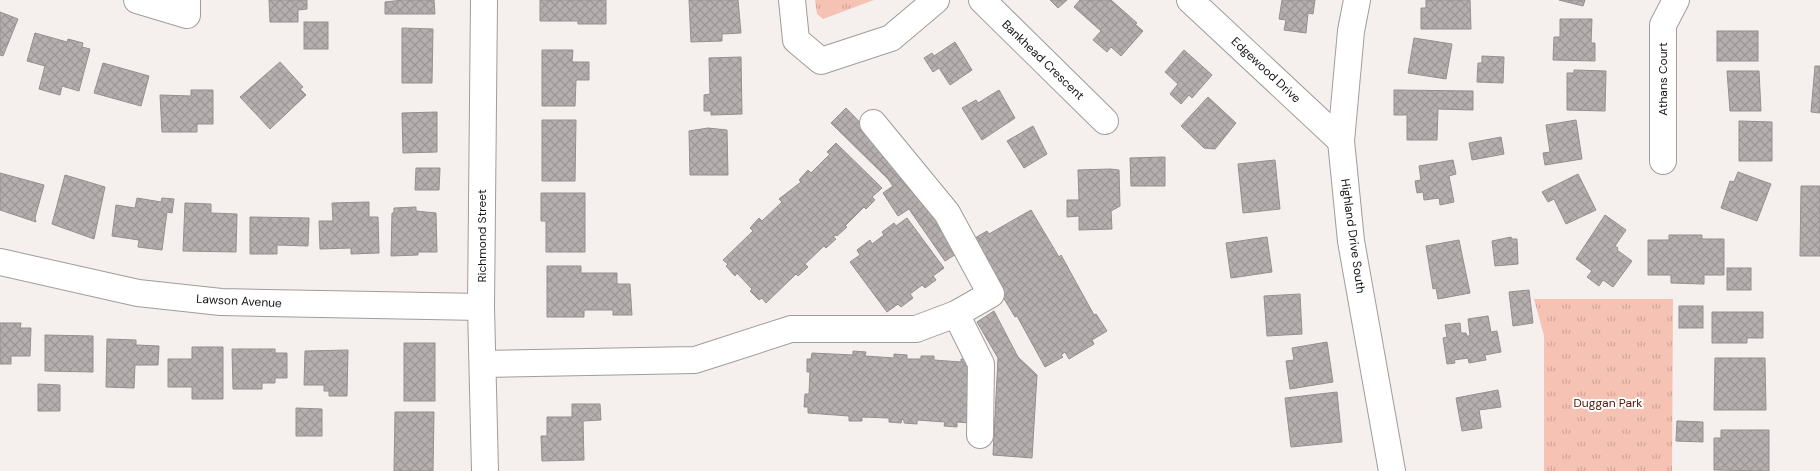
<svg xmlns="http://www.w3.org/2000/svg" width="1820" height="471" viewBox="0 0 1820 471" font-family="'DM Sans',sans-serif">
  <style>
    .park { fill: url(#park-tufts) }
    .building { fill: url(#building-cross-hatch); stroke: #95908f }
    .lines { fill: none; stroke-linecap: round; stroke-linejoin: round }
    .minor-casing { stroke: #a19c9b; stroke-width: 28 }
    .minor { stroke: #fff; stroke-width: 26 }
    .labels { text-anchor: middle; stroke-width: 4; stroke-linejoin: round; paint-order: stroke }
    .street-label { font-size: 12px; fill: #151413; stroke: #fff }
    .park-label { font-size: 12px; fill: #511404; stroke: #fff }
  </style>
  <defs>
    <pattern id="park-tufts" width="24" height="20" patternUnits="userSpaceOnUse" patternTransform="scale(1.25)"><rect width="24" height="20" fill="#f5c2b4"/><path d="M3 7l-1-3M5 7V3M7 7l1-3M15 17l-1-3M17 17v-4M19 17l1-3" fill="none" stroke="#d1a69a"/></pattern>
    <pattern id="building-cross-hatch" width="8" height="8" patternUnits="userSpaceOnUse" patternTransform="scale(1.25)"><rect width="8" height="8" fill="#b5b0af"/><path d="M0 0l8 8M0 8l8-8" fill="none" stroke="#9b9696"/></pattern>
  </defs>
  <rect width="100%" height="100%" fill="#f5f0ee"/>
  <g class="park">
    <polygon points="815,0 874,0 823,19 817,14"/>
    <polygon points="1534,299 1673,299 1672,471 1544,471 1544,336"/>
  </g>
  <g class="building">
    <polygon points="269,0 307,0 307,9 298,10 298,22 270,22"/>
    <polygon points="403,0 434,0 435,14 385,14 385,2"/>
    <polygon points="540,0 606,0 606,24 578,24 578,21 540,21"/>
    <polygon points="689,0 738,0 741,33 722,34 722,41 691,42"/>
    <polygon points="1050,0 1067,0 1058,8"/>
    <polygon points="1080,0 1111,0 1137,23 1135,24 1143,31 1121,56 1111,47 1107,52 1093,40 1101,31 1074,7"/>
    <polygon points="1282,0 1315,0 1313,14 1308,13 1306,33 1284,30 1286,20 1279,19"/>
    <polygon points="1426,0 1470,0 1471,29 1421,29 1421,8 1426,8"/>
    <polygon points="1559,0 1585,0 1583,6"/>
    <polygon points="0,12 18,19 3,56 0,55"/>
    <polygon points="1560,19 1592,19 1591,43 1595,43 1595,61 1553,60 1554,37 1560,37"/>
    <rect x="304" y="22" width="24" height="27"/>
    <polygon points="402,28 433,29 432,83 402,83"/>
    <rect x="1717" y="31" width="41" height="30"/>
    <polygon points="35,33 67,42 68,39 83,43 82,47 90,49 79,91 62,86 60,95 39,89 45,66 27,61"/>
    <polygon points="1414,38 1452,44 1446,79 1408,73"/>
    <polygon points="955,42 972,70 950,85 939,68 933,72 924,58 932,53 934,56"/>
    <polygon points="542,50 573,50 572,62 589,62 589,80 576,80 575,106 542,106"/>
    <polygon points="1184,50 1212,75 1192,98 1189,95 1181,104 1170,94 1178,84 1165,72"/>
    <polygon points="1482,56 1504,57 1503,83 1477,82 1478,63 1482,63"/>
    <polygon points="741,57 742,114 711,115 711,111 704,111 704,95 710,94 709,58"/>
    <polygon points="280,62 303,87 300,89 306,95 270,129 240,97"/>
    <polygon points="103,63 149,76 141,106 94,93"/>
    <polygon points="1815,66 1820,66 1820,113 1811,112"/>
    <polygon points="1574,70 1606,71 1605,111 1567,110 1567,73 1574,73"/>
    <polygon points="1727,71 1759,71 1761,111 1730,111"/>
    <polygon points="191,90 213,90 213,124 197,124 197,132 162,132 160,95 191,96"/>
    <polygon points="999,90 1015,118 982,140 962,108 976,100 978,103"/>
    <polygon points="1394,90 1473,91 1473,110 1438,109 1437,140 1407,140 1407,115 1394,115"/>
    <polygon points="1208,97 1236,123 1215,149 1204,148 1181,126"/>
    <polygon points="846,108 904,168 961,251 945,261 909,209 898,216 883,193 893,186 888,179 831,123"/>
    <polygon points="437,112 437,152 403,153 402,113"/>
    <polygon points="542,120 576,120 575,181 542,181"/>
    <polygon points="1576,120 1582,159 1545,165 1543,153 1550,152 1546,125"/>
    <polygon points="1739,121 1772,122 1772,161 1739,161"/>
    <polygon points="1033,126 1047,154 1024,168 1007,141"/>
    <polygon points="708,128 727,130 728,175 690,175 689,131"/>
    <polygon points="1501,137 1504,154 1472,160 1469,143"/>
    <polygon points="836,143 882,188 872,197 875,200 866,209 864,207 845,226 847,227 837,236 836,235 833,237 836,239 826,248 824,246 805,264 808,267 798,276 796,274 766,303 762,298 759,300 750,291 752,289 737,273 735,276 726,266 728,264 723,260 753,231 750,228 759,218 762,221 782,202 779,199 801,182 799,180 808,170 811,173 830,154 827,152"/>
    <polygon points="1165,157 1165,186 1131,186 1130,158"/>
    <polygon points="1275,160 1280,209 1243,213 1238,164"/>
    <polygon points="1453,160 1456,174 1449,176 1454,202 1440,205 1439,198 1424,200 1423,192 1417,193 1415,181 1421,180 1419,166"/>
    <polygon points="416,168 440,168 439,190 415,190"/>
    <polygon points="1110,169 1119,170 1120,206 1111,211 1112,229 1079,230 1079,216 1067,217 1067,200 1079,200 1078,170"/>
    <polygon points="1738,172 1771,184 1757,221 1721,208 1730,181 1734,182"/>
    <polygon points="0,173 44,185 35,218 36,222 0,210"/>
    <polygon points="1578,174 1596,210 1566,224 1554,199 1548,202 1542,192"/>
    <polygon points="65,175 105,187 94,239 52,224"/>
    <polygon points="1801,186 1820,186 1820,256 1800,256"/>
    <polygon points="541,193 585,193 585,252 546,252 546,221 541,221"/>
    <polygon points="137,198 161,202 162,198 174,199 172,213 167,212 162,250 138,247 139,240 112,236 116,205 135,208"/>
    <polygon points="369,202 369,217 378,217 379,253 351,254 351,248 320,249 319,221 333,221 332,203"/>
    <polygon points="185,203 211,204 211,213 237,214 236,252 183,251"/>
    <polygon points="416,207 416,211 436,213 437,252 418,252 418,255 391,256 392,213 394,213 394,208"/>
    <polygon points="1031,210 1059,257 1061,255 1094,315 1096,314 1107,331 1092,340 1094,344 1069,359 1065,352 1061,355 1063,357 1045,367 1017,316 1015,317 970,241 987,231 989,234"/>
    <polygon points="1605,215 1626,230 1615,246 1618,248 1617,250 1632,261 1613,287 1603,280 1599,286 1587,277 1592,271 1576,259"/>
    <polygon points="250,217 309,218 308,246 277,245 277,254 250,254"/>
    <polygon points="907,218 944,268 933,276 936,280 925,288 922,285 910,294 913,298 901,307 898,304 887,312 850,262 860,255 857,250 870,240 872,244 884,235 882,232 894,223 896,226"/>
    <polygon points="1669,235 1702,235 1702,239 1724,239 1724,275 1704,275 1704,284 1671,283 1671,275 1648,275 1648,240 1669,240"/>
    <polygon points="1267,237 1272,272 1231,278 1226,243"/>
    <polygon points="1511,237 1512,239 1517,239 1518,264 1495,266 1492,241"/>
    <polygon points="1459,240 1470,293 1438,299 1436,288 1433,289 1426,246"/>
    <polygon points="547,266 581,266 581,273 617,273 617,284 630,284 632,315 613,315 613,310 584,310 584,317 547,317"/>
    <rect x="1727" y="268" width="24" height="22"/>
    <polygon points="1529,290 1533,323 1513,326 1509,292"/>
    <polygon points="1300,294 1302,334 1267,336 1264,296"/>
    <rect x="1679" y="306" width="24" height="22"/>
    <polygon points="994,311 1018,357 1037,375 1032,458 993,455 998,358 977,322"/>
    <polygon points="1712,312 1763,312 1763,338 1747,338 1747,343 1712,343"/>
    <polygon points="1488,316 1491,332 1497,331 1501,352 1485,355 1486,360 1469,363 1468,358 1454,360 1455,363 1447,364 1443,338 1447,337 1445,325 1460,323 1461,333 1466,333 1467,336 1470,336 1468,319"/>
    <polygon points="0,323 21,323 20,328 31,328 30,356 11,356 11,364 0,364"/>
    <polygon points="45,335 93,336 93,372 45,371"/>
    <polygon points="107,339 136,340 136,345 159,346 158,365 135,365 134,388 106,387"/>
    <polygon points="1327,342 1333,382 1290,389 1286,361 1294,360 1292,348"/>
    <rect x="404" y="343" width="31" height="58"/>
    <polygon points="192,347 223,347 223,399 192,399 192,387 168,387 168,359 192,359"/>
    <polygon points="232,349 275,349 275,353 287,353 287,378 275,378 275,383 262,383 262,389 233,389"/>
    <polygon points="348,350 347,396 329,396 329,391 324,391 324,385 304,385 305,351"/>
    <polygon points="853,351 866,352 865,356 894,358 894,354 907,355 907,359 921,359 921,356 934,356 934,360 961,362 961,359 974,359 971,423 957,422 957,427 944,426 945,422 917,420 917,424 904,423 904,420 902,419 901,423 889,422 889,418 862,417 862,421 849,421 849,416 808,413 808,407 804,407 805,394 809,394 810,372 807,372 807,359 811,359 812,353 853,355"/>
    <polygon points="1715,358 1765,358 1766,410 1714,410"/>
    <polygon points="38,384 60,385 60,411 38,411"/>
    <polygon points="1498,390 1501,407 1479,410 1482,428 1462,431 1456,398"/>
    <polygon points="1337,392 1342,442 1291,447 1285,398"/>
    <polygon points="572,404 600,404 601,420 583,421 584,460 542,461 541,436 547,436 547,417 572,417"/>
    <polygon points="296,408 322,409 322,436 296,436"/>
    <polygon points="395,412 434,412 433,471 394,471"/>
    <polygon points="1677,421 1703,422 1703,442 1676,441"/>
    <polygon points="1721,430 1769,430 1769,471 1714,470 1714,438 1721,438"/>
  </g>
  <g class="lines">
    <g class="minor-casing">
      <g id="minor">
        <polyline points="137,0 187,15 187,0"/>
        <polyline points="484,0 481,307 485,471"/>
        <polyline points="792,0 796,40 821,61 891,38 936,0"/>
        <polyline points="982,0 1105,121"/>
        <polyline points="1190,0 1341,141"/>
        <polyline points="1357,0 1351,31 1341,141 1351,241 1392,471"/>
        <polyline points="1663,161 1663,25 1676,0"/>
        <polyline points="0,262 138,293 221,302 481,307"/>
        <polyline points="956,314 981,364 980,435"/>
        <polyline points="483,364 695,360 791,329 916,329 956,314 991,294 947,213 873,123"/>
      </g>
    </g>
    <use href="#minor" class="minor"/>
  </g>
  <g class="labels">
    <g class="street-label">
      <text transform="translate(1043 60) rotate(44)" y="4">Bankhead Crescent</text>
      <text transform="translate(1266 70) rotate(43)" y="4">Edgewood Drive</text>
      <text transform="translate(1663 79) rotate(-90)" y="4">Athans Court</text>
      <text transform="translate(482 236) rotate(-90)" y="4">Richmond Street</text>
      <text transform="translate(1353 236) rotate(82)" y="4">Highland Drive South</text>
      <text transform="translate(239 301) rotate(3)" y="4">Lawson Avenue</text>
    </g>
    <g class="park-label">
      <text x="1608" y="407">Duggan Park</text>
    </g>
  </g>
</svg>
